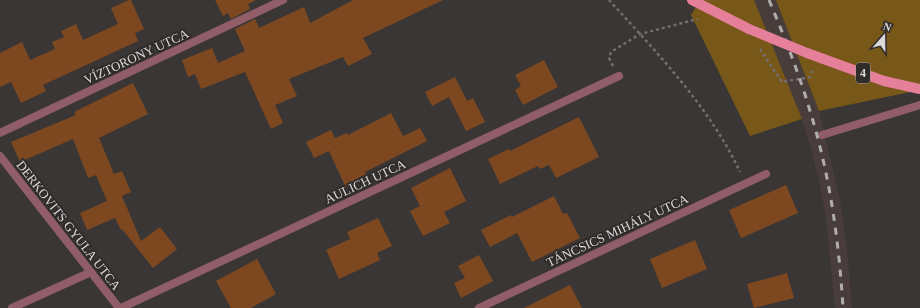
<svg xmlns="http://www.w3.org/2000/svg" width="920" height="308" viewBox="0 0 920 308" font-family="'Times New Roman',serif">
  <style>
    .built { fill: #493d3b }
    .green { fill: #775818 }
    .building { fill: #7d481f }
    .lines { fill: none; stroke-linecap: round; stroke-linejoin: round }
    .path { stroke: #736f6f; stroke-width: 2.5; stroke-dasharray: 3 3; stroke-linecap: butt }
    .minor { stroke: #905d69; stroke-width: 8 }
    .primary { stroke: #e67f9a; stroke-width: 10 }
    .rail { stroke: #afacac; stroke-width: 3; stroke-dasharray: 7 7; stroke-linecap: butt }
    .primary-bridge { stroke: #e67f9a; stroke-width: 10 }
    .labels { text-anchor: middle; stroke-width: 4; stroke-linejoin: round; paint-order: stroke }
    .shield { fill: #302c2b; stroke: #a8a4a4; stroke-width: 1 }
    .shield-label { font-size: 12px; font-weight: bold; fill: #dbd8d8 }
    .street-label { font-size: 13px; fill: #dbd8d8; stroke: #302c2b }
  </style>
  <rect width="100%" height="100%" fill="#3a3635"/>
  <polygon class="built" points="754,0 776,0 819,111 840,200 848,259 852,308 835,308 826,218 820,186 813,157 802,119"/>
  <g class="green">
    <polygon points="700,0 754,0 802,119 750,136 691,15"/>
    <polygon points="776,0 920,0 920,90 819,111"/>
  </g>
  <g class="building">
    <polygon points="129,0 131,0 144,29 135,33 138,41 43,85 46,91 21,103 11,82 0,87 0,53 22,42 30,60 55,49 52,42 64,37 61,31 76,24 83,40 118,24 111,8"/>
    <polygon points="215,0 256,0 248,4 250,9 231,19 228,13 223,16"/>
    <polygon points="353,0 443,0 363,38 372,54 348,66 343,57 289,79 297,96 275,105 283,123 271,129 245,72 201,89 195,74 188,77 182,60 212,48 218,63 245,51 235,29 255,19 259,28 304,7 310,23"/>
    <polygon points="544,60 558,87 523,105 515,90 521,86 515,75"/>
    <polygon points="455,77 467,101 473,98 485,122 466,131 449,97 432,106 425,92"/>
    <polygon points="133,83 148,114 99,138 114,174 122,171 131,192 122,196 141,241 160,227 177,249 153,268 122,229 121,230 115,218 87,230 80,213 107,201 96,175 88,178 73,139 20,162 11,142 76,115 74,112"/>
    <polygon points="391,113 403,136 420,128 427,141 365,172 368,178 346,188 329,151 314,158 306,142 331,130 335,138 347,133 348,135"/>
    <polygon points="579,117 599,157 556,178 549,165 540,169 538,166 500,184 488,159 509,149 510,151"/>
    <polygon points="450,168 466,201 444,212 450,223 423,236 410,211 420,206 411,188"/>
    <polygon points="786,185 798,213 741,238 729,210"/>
    <polygon points="554,196 563,214 567,213 580,238 532,262 517,233 490,247 481,230 511,215 512,217"/>
    <polygon points="378,218 392,246 377,253 380,260 339,279 326,250 350,239 347,232"/>
    <polygon points="695,240 707,269 662,288 650,259"/>
    <polygon points="479,255 493,281 461,298 454,283 465,278 458,266"/>
    <polygon points="257,259 276,294 251,308 231,308 216,281"/>
    <polygon points="787,273 794,298 754,308 747,284"/>
    <polygon points="570,285 582,308 524,308"/>
  </g>
  <g class="lines">
    <g class="path">
      <path d="M609,0C656,52 710,107 740,172"/>
      <polyline points="760,49 782,82 810,77 812,70"/>
      <polyline points="613,66 609,58 611,52 640,34 698,19"/>
    </g>
    <g class="minor">
      <polyline points="0,133 283,0"/>
      <polyline points="822,135 920,105"/>
      <polyline points="0,156 119,308"/>
      <polyline points="12,308 91,272"/>
      <polyline points="121,308 619,76"/>
      <polyline points="479,308 766,174"/>
    </g>
    <g class="primary">
      <polyline points="692,0 749,29"/>
      <polyline points="807,53 884,81 920,89"/>
    </g>
    <path class="rail" d="M769,0C784,36 799,73 810,111C830,175 839,242 843,308"/>
    <polyline class="primary-bridge" points="749,29 807,53"/>
  </g>
  <g class="labels">
    <rect class="shield" x="856" y="63" width="14" height="20" rx="3"/>
    <g class="shield-label">
      <text x="863" y="77">4</text>
    </g>
    <g class="street-label">
      <text transform="translate(136 56) rotate(-25)" y="5">VÍZTORONY UTCA</text>
      <text transform="translate(365 181) rotate(-25)" y="5">AULICH UTCA</text>
      <text transform="translate(69 225) rotate(52)" y="5">DERKOVITS GYULA UTCA</text>
      <text transform="translate(617 230) rotate(-25)" y="5">TÁNCSICS MIHÁLY UTCA</text>
    </g>
  </g>
  <g transform="translate(884 36) rotate(20)" stroke="#302c2b" stroke-width="3" paint-order="stroke">
  <path d="M0-3L7 15L0 10L-7 15Z" fill="#dbd8d8"/>
  <text y="-6" font-size="11" font-weight="bold" text-anchor="middle" fill="#dbd8d8">N</text>
  </g>
</svg>
